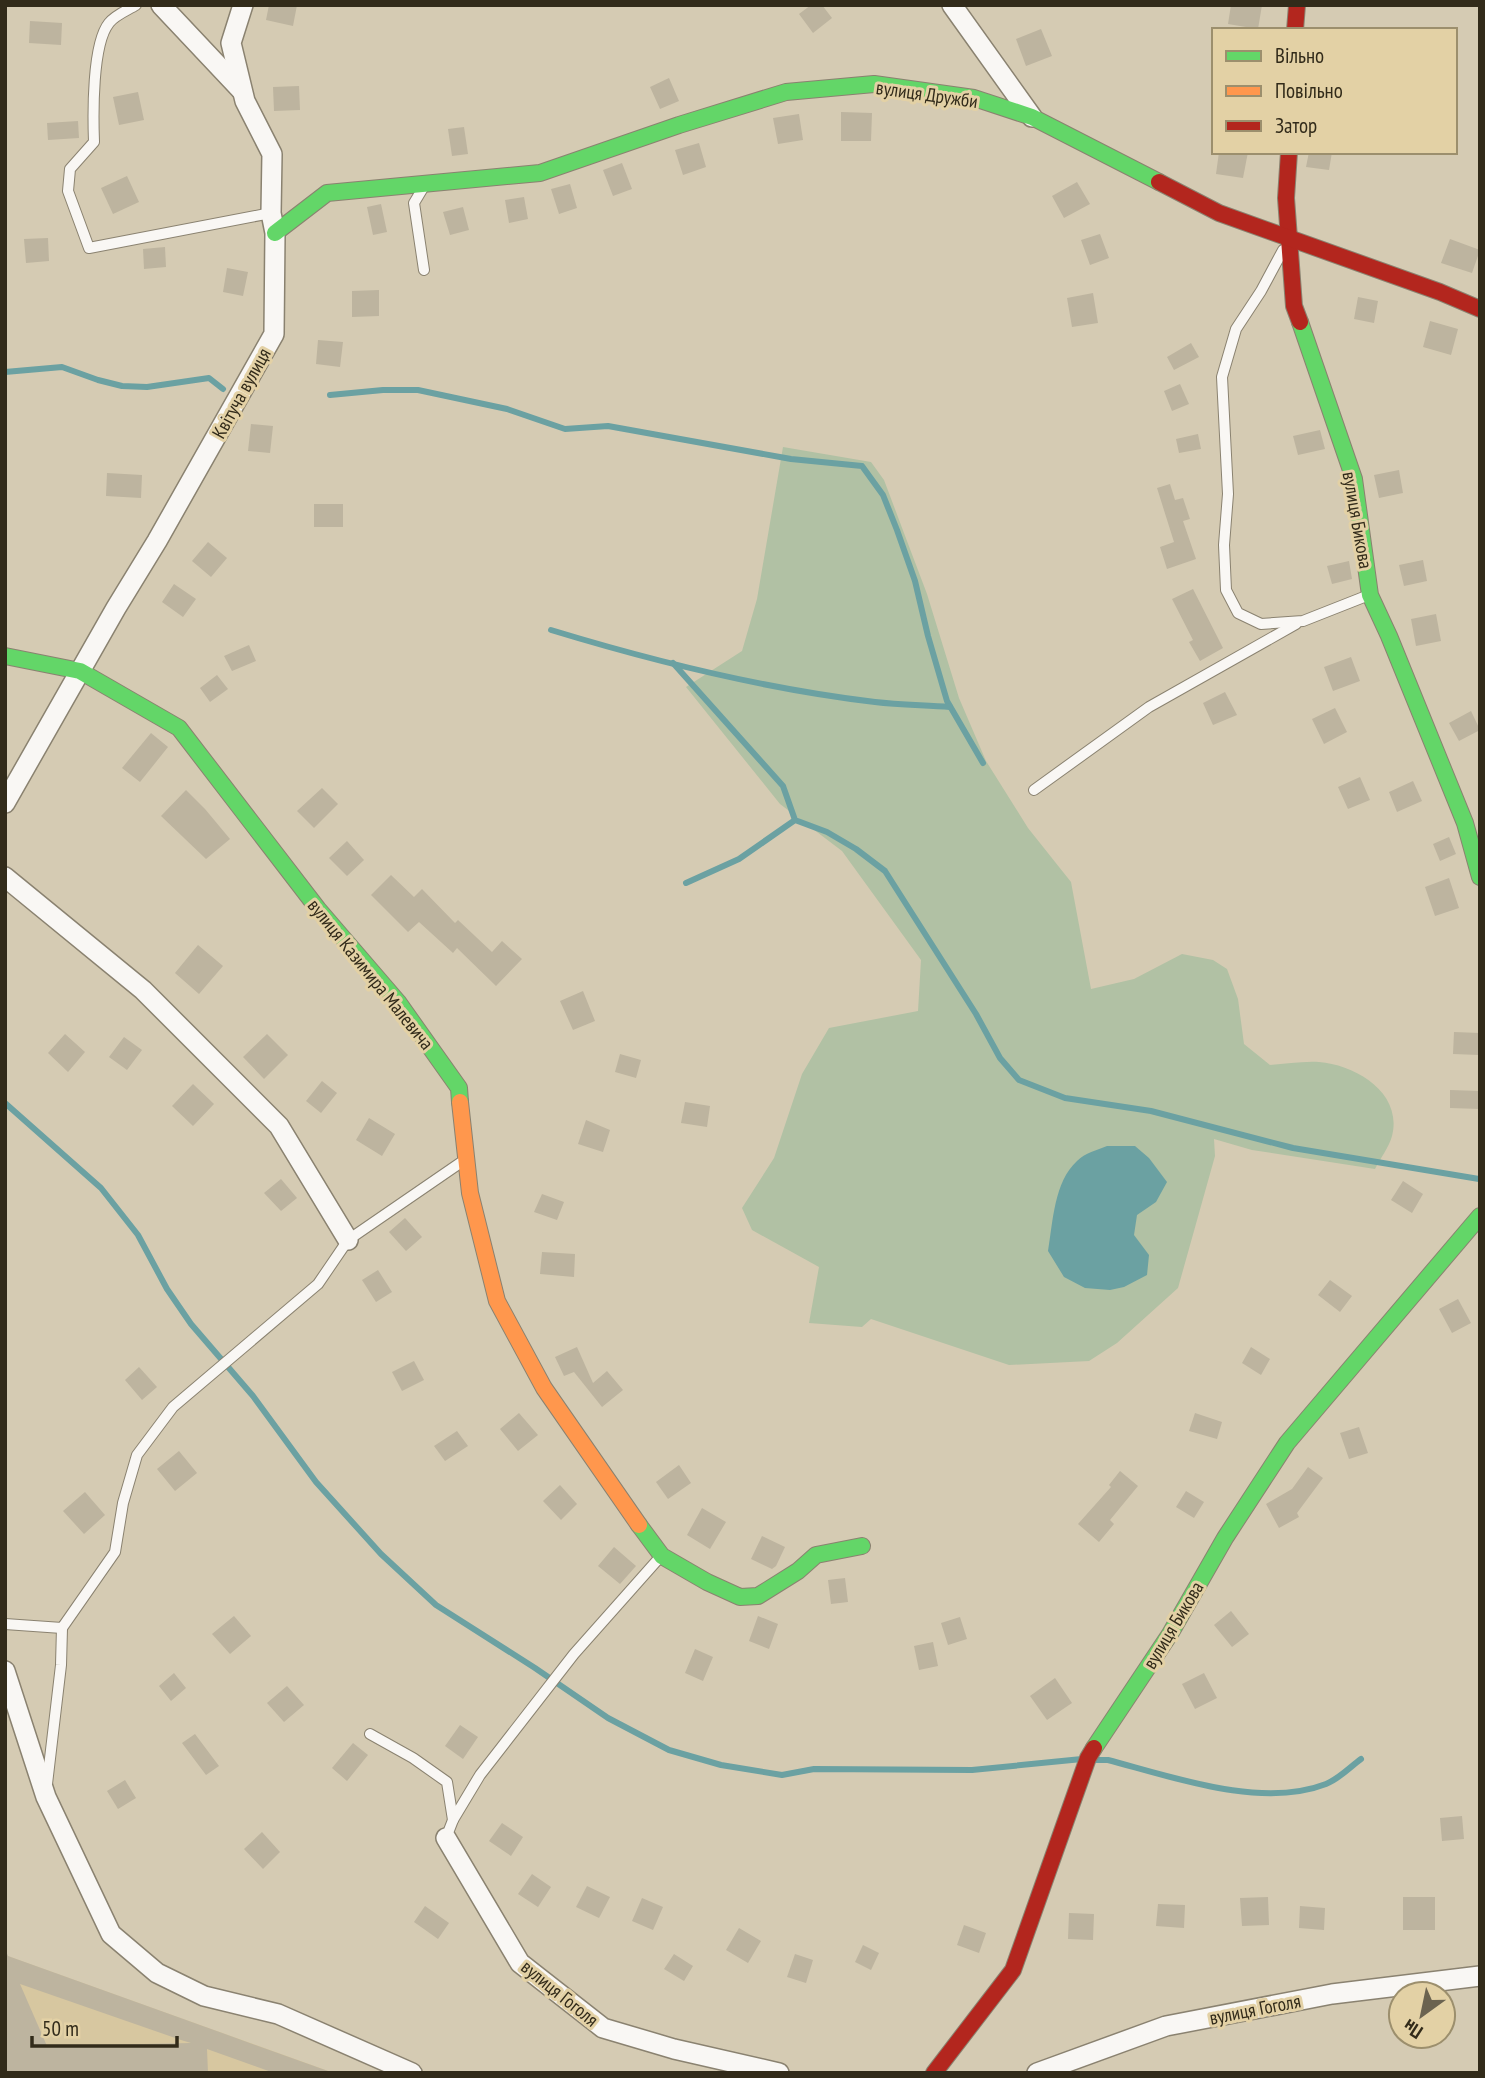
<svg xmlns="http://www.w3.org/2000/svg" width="1485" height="2078" viewBox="0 0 1485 2078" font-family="'PT Sans Narrow',sans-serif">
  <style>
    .built { fill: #d7c7a0 }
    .green { fill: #b1c1a4 }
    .water { fill: #6ba1a2 }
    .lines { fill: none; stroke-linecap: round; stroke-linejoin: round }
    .stream { stroke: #6ba1a2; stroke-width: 6 }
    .building { fill: #bdb49f; fill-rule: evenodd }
    .lane-casing { stroke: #8a8270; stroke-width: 12 }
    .street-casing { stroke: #8a8270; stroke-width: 22 }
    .fast-casing { stroke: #8a8270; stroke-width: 18 }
    .slow-casing { stroke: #8a8270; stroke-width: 18 }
    .jam-casing { stroke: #8a8270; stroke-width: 18 }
    .lane { stroke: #f9f7f4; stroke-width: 10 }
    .street { stroke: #f9f7f4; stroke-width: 19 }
    .fast { stroke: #63d668; stroke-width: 16 }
    .slow { stroke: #ff974d; stroke-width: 16 }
    .jam { stroke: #b3261e; stroke-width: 16 }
    .labels { text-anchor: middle; stroke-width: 6; stroke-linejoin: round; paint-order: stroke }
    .street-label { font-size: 19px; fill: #322b1a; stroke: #e3d1a5 }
  </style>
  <rect width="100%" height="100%" fill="#d5cbb3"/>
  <polygon class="built" points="5,1955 334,2073 5,2073"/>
  <path class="green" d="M783,447L871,462L884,480L927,594L959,698L986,761L1028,828L1071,882L1091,989L1134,979L1182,954L1213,960L1227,969L1238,999L1244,1044L1270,1065C1286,1064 1303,1061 1319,1062C1356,1065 1403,1093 1392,1136C1389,1147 1380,1159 1375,1169L1252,1150L1214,1139L1215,1156L1178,1288L1117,1343L1089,1361L1009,1365L871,1319L862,1327L809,1323L819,1267L752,1230L742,1208L774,1158L802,1074L829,1028L918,1011L921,960L842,851L780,804L686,687L742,651L757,599Z"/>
  <path class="water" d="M1107,1146H1135L1149,1158L1167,1182L1156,1202L1137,1215L1134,1235L1149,1255L1147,1275L1124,1287L1110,1290L1085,1288L1064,1277L1048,1251C1053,1222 1054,1182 1077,1161C1085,1153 1097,1150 1107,1146Z"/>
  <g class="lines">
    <g class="stream">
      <polyline points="5,372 62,367 98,380 122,386 147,387 209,378 223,389"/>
      <polyline points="330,395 383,390 418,390 507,409 565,429 608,426 791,459 862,466 883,495 897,530 915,581 928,636 947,701 983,763"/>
      <path d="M551,630C656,662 766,689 875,702C900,705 925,705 950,707"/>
      <polyline points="673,663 783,786 795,820"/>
      <polyline points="686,883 739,859 795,820 827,832 856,849 885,871 976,1014 1000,1058 1019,1080 1065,1098 1151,1111 1293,1148 1479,1179"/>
      <polyline points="5,1103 101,1188 138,1235 167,1289 191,1324 253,1396 316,1482 381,1554 436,1605 535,1668 608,1718 669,1750 721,1765 782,1775 814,1769 972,1770 1082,1759"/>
      <path d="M1096,1760H1108C1172,1777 1262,1809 1326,1784C1339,1779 1350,1767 1361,1759"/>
    </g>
  </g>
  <g class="building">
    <polygon points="269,5 297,5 293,26 266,20"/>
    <polygon points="811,5 822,5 832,18 813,33 799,14"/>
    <polygon points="1231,5 1262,5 1258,29 1228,24"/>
    <polygon points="30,21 62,23 61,45 29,43"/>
    <polygon points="1041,29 1052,56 1026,66 1016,39"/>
    <polygon points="669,78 679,101 660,109 650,87"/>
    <polygon points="299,86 300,110 274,111 273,87"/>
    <polygon points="138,92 144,120 119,125 113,97"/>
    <polygon points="841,112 872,113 871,141 841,141"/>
    <polygon points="799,114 803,140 778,144 773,118"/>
    <polygon points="78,121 79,138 48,140 47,123"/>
    <polygon points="464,127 468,154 452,156 448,129"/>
    <polygon points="699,143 706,167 683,175 675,150"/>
    <polygon points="1219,152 1248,152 1243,178 1216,174"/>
    <polygon points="1309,152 1332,152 1329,170 1306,167"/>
    <polygon points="622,163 632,189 613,196 603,170"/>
    <polygon points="127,176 139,202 113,214 101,188"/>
    <polygon points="1077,182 1090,204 1064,218 1052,196"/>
    <polygon points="570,184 577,208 559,214 551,189"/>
    <polygon points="524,197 528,219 509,223 505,200"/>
    <polygon points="381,204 387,232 373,235 367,207"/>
    <polygon points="463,207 469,230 450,235 443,212"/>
    <polygon points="1100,234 1109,258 1090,265 1081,240"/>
    <polygon points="48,238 49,261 26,263 24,239"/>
    <polygon points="1450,239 1480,250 1472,273 1441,263"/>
    <polygon points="165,247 166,267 144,269 143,249"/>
    <polygon points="227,268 248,272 243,296 223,292"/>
    <polygon points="379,290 379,316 352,317 352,291"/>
    <polygon points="1093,293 1098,323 1072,327 1067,298"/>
    <polygon points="1358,297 1378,301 1374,323 1354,319"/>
    <polygon points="1430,321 1458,329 1451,355 1423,347"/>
    <polygon points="318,340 343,342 340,367 316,364"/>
    <polygon points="1191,343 1199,357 1174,370 1167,357"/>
    <polygon points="1180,384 1189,404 1172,411 1164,391"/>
    <polygon points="251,424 273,426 270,453 248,451"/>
    <polygon points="1320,430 1325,449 1298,455 1293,436"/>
    <polygon points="1198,434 1201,449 1179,453 1176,439"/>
    <polygon points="1399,470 1403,493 1379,498 1374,475"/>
    <polygon points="107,473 142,475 141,498 106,496"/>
    <polygon points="1170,484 1175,500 1183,498 1190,519 1183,521 1196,559 1167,569 1160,547 1174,542 1157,488"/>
    <rect x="314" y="504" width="29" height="23"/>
    <polygon points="208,542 227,558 211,577 192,561"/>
    <polygon points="1423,560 1427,581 1404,586 1399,565"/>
    <polygon points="1349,561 1352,579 1332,584 1327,566"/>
    <polygon points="174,584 196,599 183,617 162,602"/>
    <polygon points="1193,589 1223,648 1200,661 1189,642 1193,640 1172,599"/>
    <polygon points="1436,614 1441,641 1416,646 1411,619"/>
    <polygon points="249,645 256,661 232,671 224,656"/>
    <polygon points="1351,657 1360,681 1333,691 1324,667"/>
    <polygon points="217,675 228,689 210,702 200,688"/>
    <polygon points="1225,692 1237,715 1213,725 1203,703"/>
    <polygon points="1335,708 1347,732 1324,744 1312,719"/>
    <polygon points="1471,711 1480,730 1459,741 1449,723"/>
    <polygon points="151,733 168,747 140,782 122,768"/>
    <polygon points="1360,777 1370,800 1348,809 1338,787"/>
    <polygon points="1413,781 1422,801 1397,812 1389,792"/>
    <polygon points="322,788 338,804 314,828 297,811"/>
    <polygon points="186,790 205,809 230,839 206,859 161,816"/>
    <polygon points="1449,837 1456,854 1440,861 1433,844"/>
    <polygon points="347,841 364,860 347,876 329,858"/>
    <polygon points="391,875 414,897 422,889 455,923 458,920 492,952 502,941 522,959 496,986 457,948 453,953 419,922 408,932 371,895"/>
    <polygon points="1449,878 1459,908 1435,916 1425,887"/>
    <polygon points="198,945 223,966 199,994 175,973"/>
    <polygon points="583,991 595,1021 573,1030 560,1001"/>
    <polygon points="1454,1032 1480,1033 1479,1055 1453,1054"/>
    <polygon points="65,1034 85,1052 68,1072 48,1053"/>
    <polygon points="267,1034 288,1055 264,1079 243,1057"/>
    <polygon points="124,1037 142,1050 127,1070 109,1057"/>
    <polygon points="620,1054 641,1060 636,1078 615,1072"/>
    <polygon points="322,1081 337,1093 321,1113 306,1101"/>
    <polygon points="193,1084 214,1104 193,1126 172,1106"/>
    <polygon points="1450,1090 1480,1091 1480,1109 1450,1108"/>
    <polygon points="685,1102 710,1106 707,1127 681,1123"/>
    <polygon points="369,1118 395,1134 382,1156 356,1140"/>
    <polygon points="586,1120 610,1130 603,1152 578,1144"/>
    <polygon points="281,1179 297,1198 281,1211 264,1193"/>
    <polygon points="1403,1181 1423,1194 1412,1213 1391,1200"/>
    <polygon points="542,1194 564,1202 557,1220 534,1212"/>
    <polygon points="405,1218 422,1237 406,1251 389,1232"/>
    <polygon points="542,1252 575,1254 574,1277 540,1274"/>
    <polygon points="378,1270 392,1292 376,1302 362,1280"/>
    <polygon points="1330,1280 1352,1296 1340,1312 1318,1295"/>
    <polygon points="1458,1299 1471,1323 1452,1333 1439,1309"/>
    <polygon points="577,1347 593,1383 607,1371 623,1390 602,1407 574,1372 564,1376 555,1357"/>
    <polygon points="1251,1347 1270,1359 1261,1375 1242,1363"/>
    <polygon points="414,1361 424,1380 402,1391 392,1372"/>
    <polygon points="139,1367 157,1387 142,1400 125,1380"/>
    <polygon points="519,1413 538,1435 518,1451 500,1429"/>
    <polygon points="1195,1413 1222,1422 1217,1439 1189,1431"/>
    <polygon points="1359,1427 1368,1453 1349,1459 1340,1433"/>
    <polygon points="457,1431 468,1446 445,1461 434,1446"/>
    <polygon points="179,1451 197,1473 175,1491 157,1469"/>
    <polygon points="679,1465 691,1483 668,1499 656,1482"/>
    <polygon points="1308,1467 1323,1478 1297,1513 1299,1517 1279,1528 1266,1504 1292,1489"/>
    <polygon points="1120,1471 1138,1486 1110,1520 1114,1524 1099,1542 1078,1524 1111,1487 1109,1485"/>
    <polygon points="560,1485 577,1504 561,1520 543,1501"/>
    <polygon points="1186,1491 1204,1502 1194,1518 1176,1507"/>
    <polygon points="85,1492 105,1515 84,1534 63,1511"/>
    <polygon points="702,1508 726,1522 710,1549 687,1535"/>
    <polygon points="762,1536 785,1547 776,1566 772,1569 751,1559"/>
    <polygon points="614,1547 636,1566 620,1584 598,1566"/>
    <polygon points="845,1578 848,1602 831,1604 828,1580"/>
    <polygon points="1231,1611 1249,1634 1232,1647 1214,1625"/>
    <polygon points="234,1616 251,1636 230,1654 212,1634"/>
    <polygon points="758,1616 778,1624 769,1649 749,1641"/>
    <polygon points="960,1617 967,1639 948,1645 941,1623"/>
    <polygon points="933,1642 938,1666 919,1670 914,1646"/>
    <polygon points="695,1649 713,1657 703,1681 685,1673"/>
    <polygon points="174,1673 186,1688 171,1701 159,1686"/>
    <polygon points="1204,1673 1217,1698 1195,1709 1182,1684"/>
    <polygon points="1055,1678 1072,1703 1047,1720 1030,1696"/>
    <polygon points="287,1686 304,1705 284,1722 267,1703"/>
    <polygon points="460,1725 478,1737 463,1759 445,1746"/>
    <polygon points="195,1734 219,1766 206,1775 182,1743"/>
    <polygon points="353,1743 368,1755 347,1781 332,1768"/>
    <polygon points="125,1780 136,1798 118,1809 107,1791"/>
    <polygon points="1462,1816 1464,1839 1442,1841 1440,1818"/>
    <polygon points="502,1823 523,1837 511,1856 489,1841"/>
    <polygon points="262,1832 280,1852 263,1869 244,1849"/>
    <polygon points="532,1874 551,1887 538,1907 518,1894"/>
    <polygon points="587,1886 610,1897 599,1918 576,1907"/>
    <polygon points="1268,1897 1269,1925 1242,1926 1240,1898"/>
    <rect x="1403" y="1897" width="32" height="33"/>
    <polygon points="642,1898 663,1907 653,1930 632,1921"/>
    <polygon points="1158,1904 1185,1905 1184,1928 1156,1926"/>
    <polygon points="425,1906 449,1923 438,1939 414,1922"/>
    <polygon points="1300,1906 1325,1908 1324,1930 1299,1928"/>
    <polygon points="1069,1913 1094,1914 1093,1940 1068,1939"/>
    <polygon points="964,1925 986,1933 979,1953 957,1945"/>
    <polygon points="739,1928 761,1941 748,1963 726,1950"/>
    <polygon points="863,1945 879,1953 871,1970 855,1962"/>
    <path d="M5,1949L8,1956L328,2071V2073H274L207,2049L208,2073H5ZM20,1984L181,2040L191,2043L47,2046Z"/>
    <polygon points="674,1954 693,1966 684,1981 664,1969"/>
    <polygon points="795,1954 813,1960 806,1983 787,1977"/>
  </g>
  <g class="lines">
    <g class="lane-casing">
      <g id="lane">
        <path d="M136,5C128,10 115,15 109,23C92,44 93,115 94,142L70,169L68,191L89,248L271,213"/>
        <polyline points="423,188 414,203 424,270"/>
        <polyline points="1283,250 1261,291 1236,329 1222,377 1228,494 1224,545 1226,590 1238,613 1261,624 1303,621 1369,595"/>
        <polyline points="1034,790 1149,707 1296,624"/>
        <polyline points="5,1624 62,1628 115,1552 123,1503 137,1455 173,1407 318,1284 348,1240 463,1161"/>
        <polyline points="370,1734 413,1758 447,1782 453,1820"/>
        <polyline points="47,1784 61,1665 62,1628"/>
        <polyline points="446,1838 453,1820 480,1775 574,1654 661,1556"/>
      </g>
    </g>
    <g class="street-casing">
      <g id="street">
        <polyline points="161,5 242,91"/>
        <polyline points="952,5 1032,117"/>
        <polyline points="5,803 116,608 157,541 274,334 275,233 271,213 272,154 245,101 231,43 243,5"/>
        <polyline points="5,877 143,990 279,1126 348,1240"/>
        <polyline points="5,1671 46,1797 111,1934 157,1973 204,1996 278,2014 412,2073"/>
        <polyline points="446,1838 520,1963 603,2028 674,2049 779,2073"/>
        <polyline points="1037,2073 1166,2026 1332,1994 1480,1976"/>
      </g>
    </g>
    <g class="fast-casing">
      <g id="fast">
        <polyline points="275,233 327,193 540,173 679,125 786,92 874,84 974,98 1032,117 1159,182"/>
        <polyline points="1300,322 1354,479 1370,595 1389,636 1465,823 1480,877"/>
        <polyline points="5,656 80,671 179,728 318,909 398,1002 459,1088 460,1102"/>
        <polyline points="639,1525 662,1556 707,1582 740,1597 758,1596 798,1571 816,1555 862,1546"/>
        <polyline points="1094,1748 1170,1634 1225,1538 1287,1443 1480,1216"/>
      </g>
    </g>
    <g class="slow-casing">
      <polyline id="slow" points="460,1102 470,1193 497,1301 544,1388 639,1525"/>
    </g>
    <g class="jam-casing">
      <g id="jam">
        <polyline points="1295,30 1297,5"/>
        <polyline points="1289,152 1286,198 1294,306 1300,322"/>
        <polyline points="1159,182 1219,213 1440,292 1480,309"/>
        <polyline points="934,2073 1013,1970 1088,1758 1094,1748"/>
      </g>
    </g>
    <use href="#lane" class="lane"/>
    <use href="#street" class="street"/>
    <use href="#fast" class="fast"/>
    <use href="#slow" class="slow"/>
    <use href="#jam" class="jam"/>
  </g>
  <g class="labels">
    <g class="street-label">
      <text transform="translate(927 94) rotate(8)" y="7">вулиця Дружби</text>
      <text transform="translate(241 393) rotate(-61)" y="7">Квітуча вулиця</text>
      <text transform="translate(1358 520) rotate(80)" y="7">вулиця Бикова</text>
      <text transform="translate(371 974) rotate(51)" y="7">вулиця Казимира Малевича</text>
      <text transform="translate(1173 1625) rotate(-59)" y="7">вулиця Бикова</text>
      <text transform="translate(560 1993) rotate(39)" y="7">вулиця Гоголя</text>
      <text transform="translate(1255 2009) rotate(-11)" y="7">вулиця Гоголя</text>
    </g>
  </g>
  <rect width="1485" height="2078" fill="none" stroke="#322b1a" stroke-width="14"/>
  <rect x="1212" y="28" width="245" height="126" fill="#e3d1a5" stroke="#9c8f6d" stroke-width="2"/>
  <rect x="1226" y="51" width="35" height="10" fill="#63d668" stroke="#9c8f6d" stroke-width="2"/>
  <text x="1275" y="63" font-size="21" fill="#322b1a">Вільно</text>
  <rect x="1226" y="86" width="35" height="10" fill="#ff974d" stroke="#9c8f6d" stroke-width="2"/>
  <text x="1275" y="98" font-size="21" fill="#322b1a">Повільно</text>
  <rect x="1226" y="121" width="35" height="10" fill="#b3261e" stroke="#9c8f6d" stroke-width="2"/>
  <text x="1275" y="133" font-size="21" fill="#322b1a">Затор</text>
  <g transform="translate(1422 2015) rotate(213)"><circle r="33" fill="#e3d1a5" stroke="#9c8f6d" stroke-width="2"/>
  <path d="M0-5L12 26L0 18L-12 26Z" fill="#6b6350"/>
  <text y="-10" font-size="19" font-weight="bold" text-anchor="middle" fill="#322b1a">Пн</text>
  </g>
  <path d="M32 2036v10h145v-10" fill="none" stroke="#322b1a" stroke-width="3.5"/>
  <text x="42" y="2036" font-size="21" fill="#322b1a" stroke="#e3d1a5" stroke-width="5" paint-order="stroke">50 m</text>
</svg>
